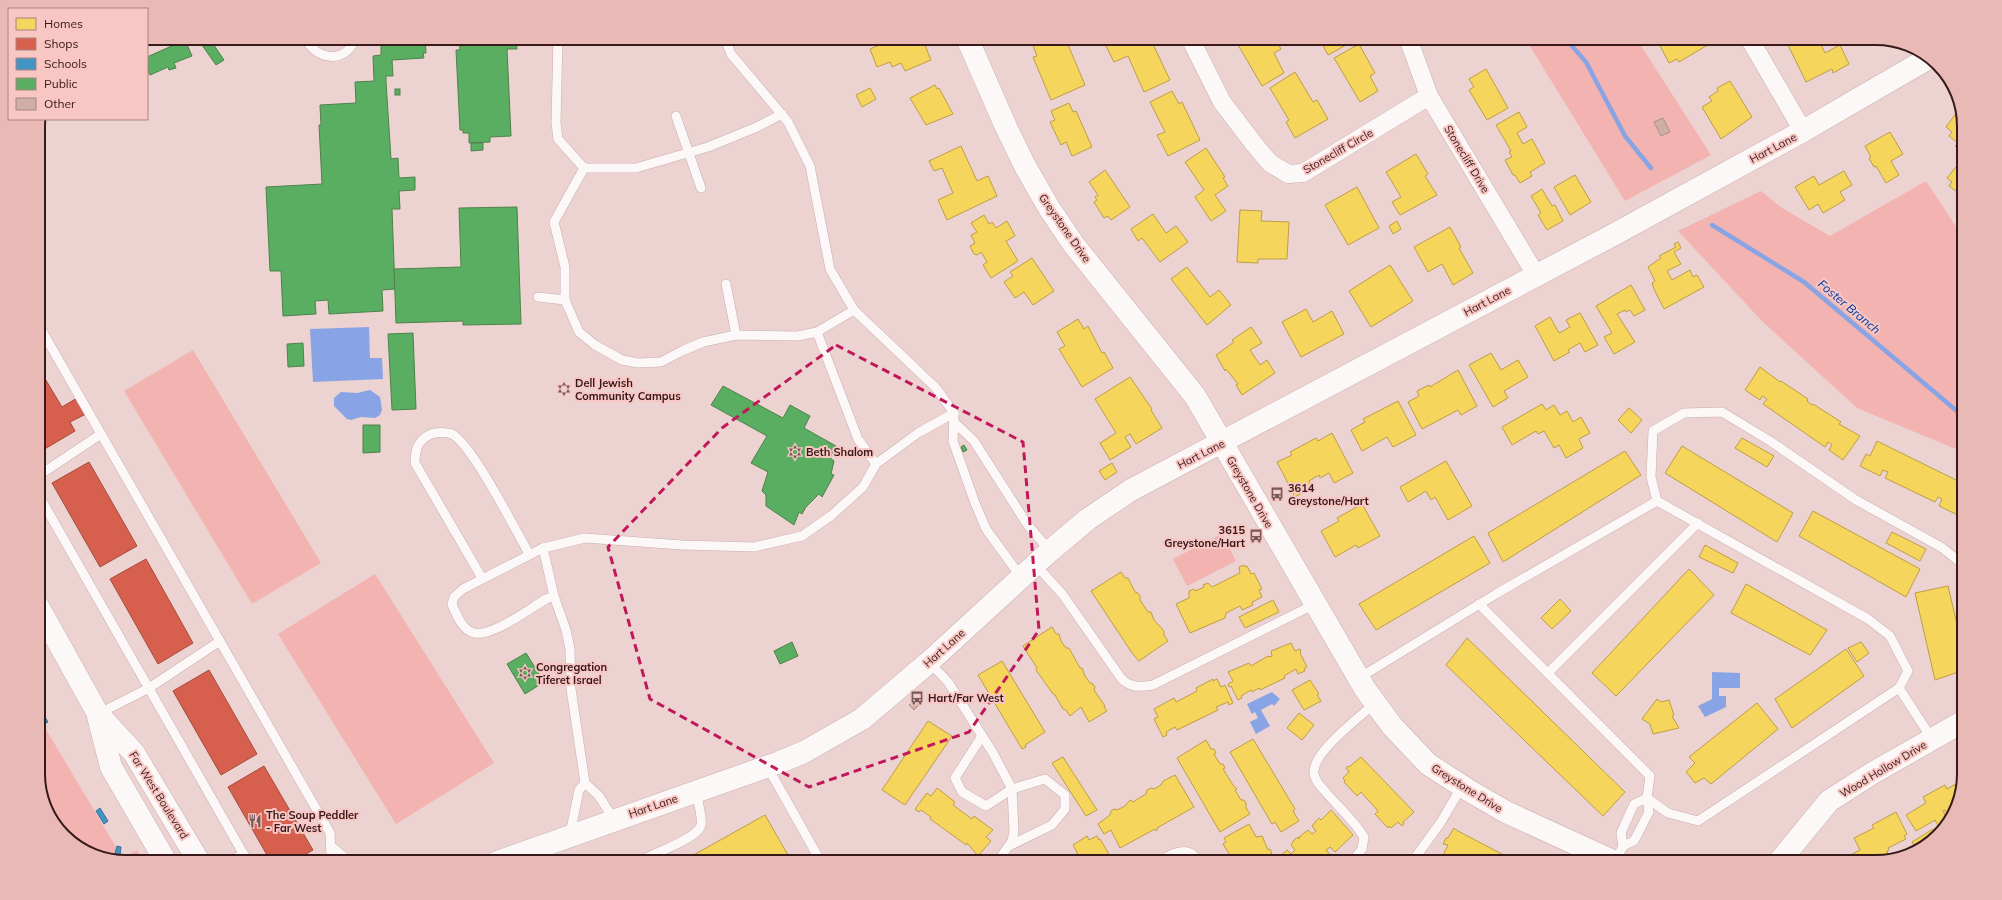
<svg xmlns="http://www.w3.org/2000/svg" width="2002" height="900" viewBox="0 0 2002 900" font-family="Mulish,sans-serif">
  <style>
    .green { fill: #f3b3b0 }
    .water { fill: #89a4e4 }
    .homes { fill: #f6d55c; stroke: #bd9d48 }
    .shops { fill: #d6604d; stroke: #a64b3d }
    .schools { fill: #4393c3; stroke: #3f6e90 }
    .public { fill: #5aae61; stroke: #50814b }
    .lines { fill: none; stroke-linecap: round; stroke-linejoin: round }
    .stream { stroke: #89a4e4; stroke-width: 4.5 }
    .building { fill: #cfaea5; stroke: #a8918b }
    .lane-casing { stroke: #c8aeac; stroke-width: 10 }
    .street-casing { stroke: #c8aeac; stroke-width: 19 }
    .secondary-casing { stroke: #c8aeac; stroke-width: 23 }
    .lane { stroke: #fcf8f8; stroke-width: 9 }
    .street { stroke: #fcf8f8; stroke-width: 18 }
    .secondary { stroke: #fcf8f8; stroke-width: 22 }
    .marked { fill: none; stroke: #c2185b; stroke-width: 3; stroke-dasharray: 8 5; stroke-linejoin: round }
    .labels { text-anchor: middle; stroke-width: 4; stroke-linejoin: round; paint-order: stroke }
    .street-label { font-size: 11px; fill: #371919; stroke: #f8c7c4 }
    .poi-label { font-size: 11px; font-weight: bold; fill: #371919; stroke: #f8c7c4; text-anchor: start }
    .water-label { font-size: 12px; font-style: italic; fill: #013aa4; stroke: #f8c7c4 }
    .rim { fill: none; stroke: #371919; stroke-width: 2 }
  </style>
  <rect width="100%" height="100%" fill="#ecd2d0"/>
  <g class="green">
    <polygon points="1525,38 1636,38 1711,155 1625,201"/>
    <polygon points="1926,181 1964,239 1964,456 1956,449 1857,408 1762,321 1678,231 1761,191 1782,208 1830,236"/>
    <polygon points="193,350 321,563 252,604 124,391"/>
    <polygon points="1222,534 1236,561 1187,586 1173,559"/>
    <polygon points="375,574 494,763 396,824 278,634"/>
    <polygon points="38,716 116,847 116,856 110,859 92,855 53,823 41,787 46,780 38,780"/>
    <polygon points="137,850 144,862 118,860"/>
  </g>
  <g class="water">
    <polygon points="369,327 370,358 382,358 383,379 313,382 310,329"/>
    <polygon points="370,390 380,397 382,410 380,415 375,418 361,417 351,420 347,419 334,406 334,398 341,392 357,393"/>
    <polygon points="1712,672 1740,673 1740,688 1719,688 1719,696 1726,696 1726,707 1705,717 1698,706 1712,699"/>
    <polygon points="1272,692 1280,699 1274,706 1272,704 1261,710 1270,726 1256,734 1250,722 1258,718 1255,712 1252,714 1247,704"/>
  </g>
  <g class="homes">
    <polygon points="888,38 922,38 931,60 905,71 901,63 892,67 890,62 877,67 870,49 889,41"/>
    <polygon points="1045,38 1060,38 1062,42 1066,40 1085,85 1051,100 1033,57 1037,56 1032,43"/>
    <polygon points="1117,38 1150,38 1170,80 1144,92 1128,56 1114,62 1105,44"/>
    <polygon points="1234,38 1275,38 1281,49 1274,53 1284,73 1262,86"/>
    <polygon points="1319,38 1359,38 1328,55"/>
    <polygon points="1656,38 1708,38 1711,43 1679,62 1677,59 1669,63"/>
    <polygon points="1792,38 1809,38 1813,45 1820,42 1825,53 1840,45 1849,64 1833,73 1832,69 1806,82 1786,41"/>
    <polygon points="1359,44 1375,73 1370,76 1378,91 1360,102 1334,58"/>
    <polygon points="1486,69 1508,108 1487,120 1469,90 1474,87 1469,79"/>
    <polygon points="1295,72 1313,102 1317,100 1328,119 1295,138 1286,122 1289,120 1270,88"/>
    <polygon points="1730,81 1752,117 1721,139 1702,107 1712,101 1709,97 1718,91 1717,88"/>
    <polygon points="935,85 937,89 939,88 953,114 926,125 910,98"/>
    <polygon points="870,88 876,99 862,107 856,95"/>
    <polygon points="1172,91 1179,104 1182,102 1200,140 1168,156 1157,135 1165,132 1150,102"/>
    <polygon points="1069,103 1073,112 1076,111 1092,147 1072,156 1066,142 1061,145 1050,122 1055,120 1051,111"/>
    <polygon points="1960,108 1964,120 1964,152 1955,146 1958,143 1949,136 1952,132 1946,127"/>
    <polygon points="1519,112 1527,127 1517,133 1523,144 1532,139 1545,163 1530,172 1532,176 1520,183 1515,175 1513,175 1505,160 1512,157 1509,152 1511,151 1496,125"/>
    <polygon points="1890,132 1903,154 1891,161 1899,175 1886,183 1876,166 1874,167 1869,158 1871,157 1865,146"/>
    <polygon points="961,146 977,181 988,176 997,196 947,220 938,200 953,193 942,168 934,171 929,161"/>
    <polygon points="1206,148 1225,177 1223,178 1228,186 1215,195 1226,211 1211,221 1195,197 1204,190 1185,162"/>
    <polygon points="1416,154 1428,174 1425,176 1437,195 1400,215 1392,202 1401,197 1386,172"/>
    <polygon points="1964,157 1964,197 1949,186 1952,182 1947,178"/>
    <polygon points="1105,170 1130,207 1111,220 1108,216 1104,218 1094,202 1097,200 1095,197 1098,195 1089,182"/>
    <polygon points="1844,171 1852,185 1840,192 1845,200 1823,213 1818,204 1809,210 1795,187 1814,176 1819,185"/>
    <polygon points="1575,175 1591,202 1570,215 1554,187"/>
    <polygon points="1357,187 1379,228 1348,245 1325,205"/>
    <polygon points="1542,189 1552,206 1555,205 1563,221 1547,230 1538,215 1541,213 1531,196"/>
    <polygon points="1240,210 1262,211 1261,221 1289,222 1287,259 1258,259 1258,263 1237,262"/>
    <polygon points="1153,214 1166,233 1176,226 1188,242 1160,262 1142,238 1138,241 1131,229"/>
    <polygon points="984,215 989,224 992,222 996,228 1007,221 1015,236 1006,241 1018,261 991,278 983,265 987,262 983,255 981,252 977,255 974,254 970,246 975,243 971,235 977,232 971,223"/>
    <polygon points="1397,221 1401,229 1393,234 1389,226"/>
    <polygon points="1450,227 1461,247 1459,248 1473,273 1453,285 1442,264 1428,272 1414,247"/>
    <polygon points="1678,242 1681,248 1674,252 1681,264 1667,271 1672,280 1690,270 1693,277 1697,275 1704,287 1664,309 1654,289 1652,283 1655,281 1648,267 1661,258 1659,256 1676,247 1674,244"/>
    <polygon points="1032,258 1054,291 1033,305 1024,292 1015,298 1004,282 1013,276 1010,272"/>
    <polygon points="1390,265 1413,301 1371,327 1349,291"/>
    <polygon points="1187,267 1210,297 1219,290 1231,305 1207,325 1171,279"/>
    <polygon points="1631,285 1645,310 1634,316 1630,310 1626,312 1625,310 1617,314 1635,342 1614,354 1604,337 1612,333 1596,306"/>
    <polygon points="1306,309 1313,322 1332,311 1344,334 1301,357 1282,322"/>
    <polygon points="1580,313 1598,345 1585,352 1580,343 1568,350 1570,352 1554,361 1535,326 1550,317 1559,333 1570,327 1566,320"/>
    <polygon points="1078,319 1084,329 1088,326 1102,353 1104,352 1113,368 1082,387 1059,349 1065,346 1057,332"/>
    <polygon points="1251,327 1262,343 1250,350 1260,365 1267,360 1275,373 1242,395 1236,385 1238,384 1226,369 1225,371 1216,355 1234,342 1232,340"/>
    <polygon points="1491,353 1501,370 1518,360 1528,377 1504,391 1508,398 1493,407 1469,365"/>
    <polygon points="1760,367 1780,382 1781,381 1808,399 1807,401 1812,405 1813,404 1841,422 1839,424 1860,436 1843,460 1829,450 1832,445 1828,442 1825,447 1763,404 1767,399 1762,396 1760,400 1745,390"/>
    <polygon points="1458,370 1477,406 1461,415 1458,410 1422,429 1408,402 1419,396 1417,391 1429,385 1430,387"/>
    <polygon points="1130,377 1152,409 1151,410 1162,428 1136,444 1130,434 1125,437 1131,447 1110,460 1100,443 1116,433 1095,399"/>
    <polygon points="1398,401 1416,435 1393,447 1387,437 1362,451 1351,430 1365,422 1363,419"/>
    <polygon points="1542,404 1546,410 1554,405 1560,415 1567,411 1573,422 1581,417 1590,433 1579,439 1583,448 1566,458 1559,445 1554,448 1544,431 1538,434 1536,431 1512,445 1502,427"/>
    <polygon points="1629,408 1642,420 1631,433 1618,420"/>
    <polygon points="1332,433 1353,473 1334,483 1329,473 1320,478 1319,475 1309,481 1312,487 1295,497 1277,462 1292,455 1290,452 1316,438 1318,441"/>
    <polygon points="1742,438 1774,456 1767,467 1735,448"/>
    <polygon points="1877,441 1964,484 1962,501 1964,507 1960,516 1939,506 1942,499 1938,497 1935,502 1885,478 1888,472 1883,470 1880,476 1860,466 1866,454 1870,456"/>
    <polygon points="1682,446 1793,513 1777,542 1665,473"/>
    <polygon points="1625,451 1641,475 1503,562 1488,533"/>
    <polygon points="1446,461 1472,506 1448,520 1435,497 1431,500 1426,491 1408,502 1400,487"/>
    <polygon points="1112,463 1117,472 1105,480 1099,471"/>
    <polygon points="1362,504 1380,536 1358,548 1356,545 1335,557 1321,531 1339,521 1337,518"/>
    <polygon points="1813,511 1920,569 1906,597 1799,536"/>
    <polygon points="1892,532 1926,549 1920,561 1886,543"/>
    <polygon points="1474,536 1490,563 1376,630 1359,604"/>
    <polygon points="1705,545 1738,563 1733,573 1699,557"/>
    <polygon points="1244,565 1245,567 1247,566 1251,574 1254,573 1262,589 1259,590 1262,597 1252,602 1253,605 1242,610 1240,606 1226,613 1225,618 1190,633 1176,604 1189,598 1189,591 1194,589 1195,591 1204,587 1203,585 1208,583 1212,587 1240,573 1239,567"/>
    <polygon points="1689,569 1714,595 1616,696 1592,673"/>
    <polygon points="1121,572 1125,578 1128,578 1135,592 1138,593 1140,596 1140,600 1148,612 1151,612 1154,620 1164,631 1164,635 1168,641 1139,661 1132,653 1091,591"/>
    <polygon points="1746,584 1827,630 1810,655 1731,613"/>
    <polygon points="1948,586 1964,654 1964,670 1935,680 1915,593"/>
    <polygon points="1560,599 1571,611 1552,629 1541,618"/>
    <polygon points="1273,600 1279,612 1245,628 1239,617"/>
    <polygon points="1052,627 1056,634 1059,634 1061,641 1066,648 1069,648 1080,668 1082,668 1085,676 1090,683 1092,683 1095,687 1094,690 1105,706 1104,707 1107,711 1089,722 1081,707 1070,716 1066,710 1063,709 1055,695 1053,694 1036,670 1037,668 1023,646"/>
    <polygon points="1467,638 1625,792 1603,816 1446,665"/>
    <polygon points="1861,642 1869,653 1857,662 1848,648"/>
    <polygon points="1291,643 1295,651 1300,649 1301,652 1300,653 1307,667 1304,669 1305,671 1298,674 1296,669 1284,676 1285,678 1260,690 1259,688 1252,692 1251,690 1241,696 1242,698 1238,700 1231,686 1229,687 1228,684 1233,681 1228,672 1249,663 1251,666 1268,656 1269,657 1272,656 1271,651"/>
    <polygon points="1846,649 1864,676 1792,728 1775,699"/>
    <polygon points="1002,661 1045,732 1025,745 1026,747 1022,749 978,675"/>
    <polygon points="1213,679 1213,681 1217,679 1221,687 1225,685 1233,703 1229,705 1228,702 1216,707 1218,710 1177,730 1175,727 1166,732 1167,735 1163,737 1154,719 1158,717 1154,709 1174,698 1176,702 1197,691 1196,688"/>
    <polygon points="1310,680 1319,694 1317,695 1321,701 1304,710 1292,690"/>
    <polygon points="1657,699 1661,702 1669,700 1674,715 1672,716 1679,728 1653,734 1650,724 1642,719"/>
    <polygon points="1757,703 1778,729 1711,784 1704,778 1695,783 1686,772 1695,763 1689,757"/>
    <polygon points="1299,713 1314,725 1302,740 1287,728"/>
    <polygon points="928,721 952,736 905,805 882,790"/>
    <polygon points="1253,739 1295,809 1293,811 1299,821 1281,832 1275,822 1272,824 1230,752"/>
    <polygon points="1206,740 1211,749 1214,749 1216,753 1214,754 1220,764 1223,764 1225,768 1223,769 1233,785 1237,789 1235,790 1241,800 1244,800 1246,803 1246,808 1250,814 1220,832 1177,758"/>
    <polygon points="1063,757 1097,810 1086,816 1052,763"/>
    <polygon points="1361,757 1414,812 1403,822 1404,824 1402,826 1398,822 1391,828 1389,826 1388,828 1375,814 1378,811 1361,792 1357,796 1344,782 1345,781 1343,778 1349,772 1346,768 1348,766 1349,767"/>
    <polygon points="1175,775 1194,807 1157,828 1158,829 1156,831 1155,829 1120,848 1111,830 1104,834 1098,824 1110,815 1111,811 1114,809 1117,810 1125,806 1130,800 1133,802 1146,794 1147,790 1151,788 1154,789 1161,785 1163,781"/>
    <polygon points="1963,780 1957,808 1949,817 1945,810 1943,811 1948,820 1943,826 1939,828 1935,820 1916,831 1906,815 1926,803 1923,797 1945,785 1947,789"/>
    <polygon points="937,788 955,802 953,805 972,819 974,816 993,830 986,837 991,841 978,856 967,843 966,845 940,826 930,819 931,817 921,810 919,812 915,809 927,793 931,796"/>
    <polygon points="1331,810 1353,835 1335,852 1330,847 1326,850 1332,857 1323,862 1283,862 1279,857 1287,850 1291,854 1295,850 1291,845 1294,840 1298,837 1299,839 1300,836 1308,830 1312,834 1316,831 1312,826 1316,821 1319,818 1321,820"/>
    <polygon points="1896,812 1907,834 1904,836 1906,839 1888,848 1889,850 1887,851 1888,855 1875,862 1843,862 1850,858 1849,856 1860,850 1854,838 1874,828 1872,825"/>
    <polygon points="765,815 792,862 681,862"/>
    <polygon points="1249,824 1256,837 1262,836 1268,850 1270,849 1272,853 1270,854 1272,857 1270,858 1272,862 1234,862 1223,844 1226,842 1224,838"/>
    <polygon points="1454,828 1456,830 1517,862 1456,862 1446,857 1444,853 1448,845 1443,844 1446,838 1448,838"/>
    <polygon points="1933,829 1936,834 1925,847 1917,850 1912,842"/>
    <polygon points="1087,836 1089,840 1097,836 1099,840 1100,839 1110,856 1107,857 1110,862 1082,862 1073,845"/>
    <polygon points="1371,857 1377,862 1367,862"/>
  </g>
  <g class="shops">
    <polygon points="38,367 62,407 77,398 86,414 70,422 75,431 38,453"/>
    <polygon points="89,462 137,546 100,567 52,483"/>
    <polygon points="146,559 193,643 158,664 110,579"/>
    <polygon points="209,670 257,754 221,775 173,691"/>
    <polygon points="264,766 313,850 292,862 271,862 228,787"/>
  </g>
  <g class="schools">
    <polygon points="40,709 48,722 44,724 38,715 38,710"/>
    <polygon points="100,808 108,821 104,824 96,811"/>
    <polygon points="117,846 121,847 120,855 115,854"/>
  </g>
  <g class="public">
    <polygon points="197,38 209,38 224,60 216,65"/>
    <polygon points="381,38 425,38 426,53 423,53 424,58 392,60 393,76 386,76 386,82 391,159 398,158 399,178 415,177 415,190 399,191 400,209 392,209 395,289 382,290 383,311 329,314 328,300 315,301 316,314 283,316 281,271 270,271 266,187 322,184 319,125 321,125 320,105 356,103 355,82 374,81 373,56 381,55"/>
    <polygon points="459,38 516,38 517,49 507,49 511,136 490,137 490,142 469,143 469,133 463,133 463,130 460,130 456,50 460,50"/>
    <polygon points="185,40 192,56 174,63 176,68 169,70 168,67 150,75 147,68 147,57"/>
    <rect x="395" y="89" width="5" height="6"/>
    <polygon points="471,143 483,143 483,150 471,151"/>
    <polygon points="517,207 521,324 463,325 463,321 396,323 394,269 461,267 459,208"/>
    <polygon points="413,333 416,409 392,410 388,334"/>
    <polygon points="303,343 304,366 288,367 287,344"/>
    <polygon points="723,386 783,418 790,405 810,416 804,428 836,446 830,458 834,461 831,474 834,475 822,497 819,494 806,507 802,514 799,512 794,525 766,506 766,495 762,491 768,472 751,463 767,436 711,405"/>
    <polygon points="363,425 380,425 380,452 363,453"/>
    <polygon points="964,445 967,450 963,452 961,447"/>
    <polygon points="792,642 798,656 780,664 774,651"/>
    <polygon points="526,653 544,682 525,694 507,664"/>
  </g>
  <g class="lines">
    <g class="stream">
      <polyline points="1565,38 1586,62 1625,136 1651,168"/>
      <polyline points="1712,225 1804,282 1964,417"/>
    </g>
  </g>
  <g class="building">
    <polygon points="1663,118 1670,132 1661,136 1654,122"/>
    <polygon points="914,700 919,705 914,710 909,705"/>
  </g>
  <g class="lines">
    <g class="lane-casing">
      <g id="lane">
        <path d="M305,38C317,61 345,64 356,38"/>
        <polyline points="558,38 556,123 558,139 584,168 554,222 565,267 565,300 579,332 595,345 622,360 638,363 661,362 682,351 703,342 736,335 798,336 817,332 858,439 876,464 918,433 954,413"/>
        <polyline points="725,38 731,54 788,122 810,166 830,269 854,310 936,388 954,413 953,441 975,503 986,529 1021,577"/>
        <polyline points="676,116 701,188"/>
        <polyline points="584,168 636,168 708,147 757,127 782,114"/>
        <polyline points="726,284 736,335"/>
        <polyline points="538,297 565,300"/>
        <polyline points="38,324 330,833 331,857 323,862"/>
        <polyline points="817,332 854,310"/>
        <polyline points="955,423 974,441 1027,524 1050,551"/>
        <polyline points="38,476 101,434"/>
        <polyline points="38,494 248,862"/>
        <polyline points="1657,501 1868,619 1890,636 1908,671 1899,688"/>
        <polyline points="543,548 554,596 566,630 570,649 571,689 585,783 599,796 614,820"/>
        <path d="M1035,564L1063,595L1121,678C1130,688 1140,687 1153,685L1315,604"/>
        <path d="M482,578L415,463C415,449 418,440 431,434C436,432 447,432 452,434C472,444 516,531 529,554"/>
        <path d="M554,596L546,599C529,609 492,637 474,633C462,630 456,614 452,604L454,597L463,589L543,548L585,538L682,545L754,547L802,536L832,515L863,487L876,464"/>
        <polyline points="1479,604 1650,776 1647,798 1668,813 1698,821 1899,688 1932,739"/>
        <polyline points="929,662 948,682 993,753 1012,789 1014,832 1012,841 997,862"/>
        <polyline points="1548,673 1698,523"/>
        <polyline points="1359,678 1496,594 1657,501 1651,477 1653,431 1684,413 1722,412 1770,441 1856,500 1941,547 1964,565"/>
        <polyline points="98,714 149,688 220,641"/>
        <polyline points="982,736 955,778 962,792 986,806 1012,789 1045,779 1065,795 1065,809 1052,825 1009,846"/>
        <polyline points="767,766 821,862"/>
        <polyline points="570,834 579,790 585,783"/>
        <polyline points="331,846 344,857 346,862"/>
        <polyline points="226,862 244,854"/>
        <path d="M637,862C650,855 698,839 701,825C703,818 697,799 696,792"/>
        <path d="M1159,862C1165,857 1181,848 1190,853C1194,854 1196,859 1199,862"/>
        <path d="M1352,862L1362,849L1364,837C1353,819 1337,806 1324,790C1320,786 1315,779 1314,774C1311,753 1360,717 1375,703"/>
        <polyline points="1412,862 1441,822 1462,786"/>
        <polyline points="1615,862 1623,846 1621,833 1634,804 1647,798 1649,812 1634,841 1623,846"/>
      </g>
    </g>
    <g class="street-casing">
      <g id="street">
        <polyline points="1190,38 1222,102 1254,144 1270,163 1288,174 1303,173 1429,96"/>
        <polyline points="1408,38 1429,96 1536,275"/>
        <polyline points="1749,38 1803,131"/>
      </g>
    </g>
    <g class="secondary-casing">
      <g id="secondary">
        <polyline points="967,38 1006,127 1025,166 1049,208 1074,245 1195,396 1365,689 1392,726 1428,764 1468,790 1506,812 1615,862"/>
        <polyline points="38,606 98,714 134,753 199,862"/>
        <polyline points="98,716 111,767 166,862"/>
        <polyline points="497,862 780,762 804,752 862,719 929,662 1050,551 1088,519 1131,490 1613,235 1803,131 1927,59"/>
        <polyline points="1779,862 1829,801 1871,774 1964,721"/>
      </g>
    </g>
    <use href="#lane" class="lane"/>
    <use href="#street" class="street"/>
    <use href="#secondary" class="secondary"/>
  </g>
  <path class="marked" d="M836,345L1023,442L1039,630L969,732L809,787L650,699L608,547L722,428Z"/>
  <defs>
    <g id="synagogue-bare" transform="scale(1.08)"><path d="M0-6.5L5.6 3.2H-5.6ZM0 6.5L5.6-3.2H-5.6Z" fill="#765a59" stroke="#f8c7c4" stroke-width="2.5" paint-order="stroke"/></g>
    <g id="bus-bare" transform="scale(1.08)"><path d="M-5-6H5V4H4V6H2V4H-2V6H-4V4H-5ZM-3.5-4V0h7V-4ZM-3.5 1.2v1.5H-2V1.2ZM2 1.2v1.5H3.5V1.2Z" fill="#765a59" stroke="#f8c7c4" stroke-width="2.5" paint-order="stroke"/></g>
    <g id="restaurant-bare" transform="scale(1.08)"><path d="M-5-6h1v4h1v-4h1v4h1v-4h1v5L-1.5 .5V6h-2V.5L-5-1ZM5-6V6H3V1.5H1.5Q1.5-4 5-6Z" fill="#765a59" stroke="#f8c7c4" stroke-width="2.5" paint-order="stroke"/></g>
  </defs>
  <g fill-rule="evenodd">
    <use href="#synagogue-bare" x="564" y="389"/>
    <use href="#synagogue-bare" x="795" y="452"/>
    <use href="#bus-bare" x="1277" y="494"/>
    <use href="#bus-bare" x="1256" y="536"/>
    <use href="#synagogue-bare" x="525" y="673"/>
    <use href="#bus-bare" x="917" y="698"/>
    <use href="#restaurant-bare" x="255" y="821"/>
  </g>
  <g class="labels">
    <g class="street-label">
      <text transform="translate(1773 148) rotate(-28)" y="4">Hart Lane</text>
      <text transform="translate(1338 151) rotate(-30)" y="4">Stonecliff Circle</text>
      <text transform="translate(1467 159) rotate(59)" y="4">Stonecliff Drive</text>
      <text transform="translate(1065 228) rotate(55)" y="4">Greystone Drive</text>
      <text transform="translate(1487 301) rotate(-28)" y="4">Hart Lane</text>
      <text transform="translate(1201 454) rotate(-27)" y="4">Hart Lane</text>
      <text transform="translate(1250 492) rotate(60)" y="4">Greystone Drive</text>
      <text transform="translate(944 648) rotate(-42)" y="4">Hart Lane</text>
      <text transform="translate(1883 769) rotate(-31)" y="4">Wood Hollow Drive</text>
      <text transform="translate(1467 788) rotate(32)" y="4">Greystone Drive</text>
      <text transform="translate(159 795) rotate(58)" y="4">Far West Boulevard</text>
      <text transform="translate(653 806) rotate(-19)" y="4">Hart Lane</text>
    </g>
    <g class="poi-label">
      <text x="575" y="387">Dell Jewish<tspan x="575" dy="13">Community Campus</tspan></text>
      <text x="806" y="456">Beth Shalom</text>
      <text x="1288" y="492">3614<tspan x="1288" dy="13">Greystone/Hart</tspan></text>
      <text x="1245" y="534" text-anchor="end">3615<tspan x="1245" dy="13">Greystone/Hart</tspan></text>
      <text x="536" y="671">Congregation<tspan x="536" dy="13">Tiferet Israel</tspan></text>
      <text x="928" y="702">Hart/Far West</text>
      <text x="266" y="819">The Soup Peddler<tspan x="266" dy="13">- Far West</tspan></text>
    </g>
    <g class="water-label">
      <text transform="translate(1849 307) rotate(40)" y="4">Foster Branch</text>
    </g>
  </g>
  <path d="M0 0H2002V900H0ZM126 45H1876A81 81 0 0 1 1957 126V774A81 81 0 0 1 1876 855H126A81 81 0 0 1 45 774V126A81 81 0 0 1 126 45Z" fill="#e9b9b6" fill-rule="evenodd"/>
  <path class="rim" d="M126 45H1876A81 81 0 0 1 1957 126V774A81 81 0 0 1 1876 855H126A81 81 0 0 1 45 774V126A81 81 0 0 1 126 45Z"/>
  <rect x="8" y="8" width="140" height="112" fill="#f8c7c4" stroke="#ab8180"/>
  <rect x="16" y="18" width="20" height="12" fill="#f6d55c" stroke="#ab8180"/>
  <text x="44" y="28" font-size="12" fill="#371919">Homes</text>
  <rect x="16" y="38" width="20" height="12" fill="#d6604d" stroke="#ab8180"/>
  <text x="44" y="48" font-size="12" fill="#371919">Shops</text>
  <rect x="16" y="58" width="20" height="12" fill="#4393c3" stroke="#ab8180"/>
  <text x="44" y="68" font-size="12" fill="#371919">Schools</text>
  <rect x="16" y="78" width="20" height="12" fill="#5aae61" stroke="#ab8180"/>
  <text x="44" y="88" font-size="12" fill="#371919">Public</text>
  <rect x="16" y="98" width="20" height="12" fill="#cfaea5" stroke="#ab8180"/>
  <text x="44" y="108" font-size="12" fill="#371919">Other</text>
</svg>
